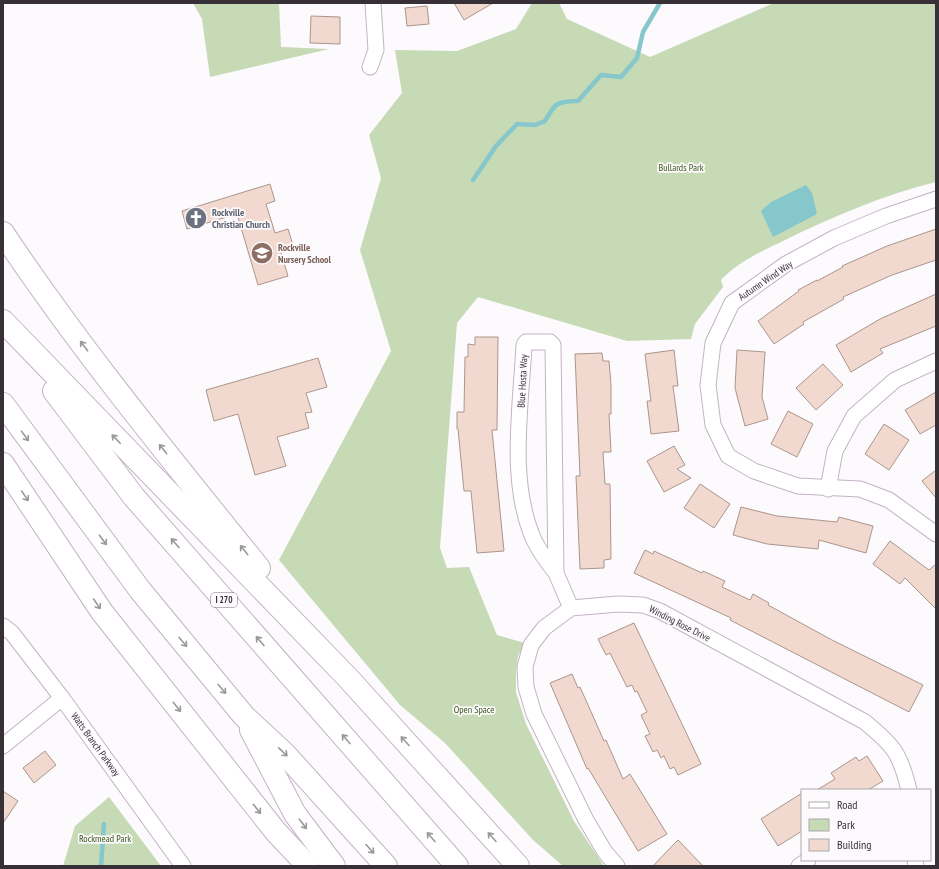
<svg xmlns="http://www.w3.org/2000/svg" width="939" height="869" viewBox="0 0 939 869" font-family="'PT Sans Narrow',sans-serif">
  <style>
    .green { fill: #c5dab5 }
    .water { fill: #85c7cb }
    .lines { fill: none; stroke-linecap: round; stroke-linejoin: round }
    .stream { stroke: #85c7cb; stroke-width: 4.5 }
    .building { fill: #f1d9cf; stroke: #ab958b }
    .minor-casing { stroke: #c3b3c5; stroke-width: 17 }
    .highway-casing { stroke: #c3b3c5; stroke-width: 24 }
    .minor { stroke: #fff; stroke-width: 15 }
    .highway { stroke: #fff; stroke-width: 22 }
    .oneway { stroke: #9b989b }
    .labels { text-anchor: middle; stroke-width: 3.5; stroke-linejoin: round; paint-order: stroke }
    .shield { fill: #fdfafe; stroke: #726d73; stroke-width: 1 }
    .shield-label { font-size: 9px; font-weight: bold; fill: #373037 }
    .park-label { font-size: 10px; fill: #365414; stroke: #fdfafe }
    .worship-label { font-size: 10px; font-weight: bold; fill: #5b616d; stroke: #fdfafe; text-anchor: start }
    .education-label { font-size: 10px; font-weight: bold; fill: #785e54; stroke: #fdfafe; text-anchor: start }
    .street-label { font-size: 10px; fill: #373037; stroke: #fdfafe }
  </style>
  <rect width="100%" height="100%" fill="#fdfafe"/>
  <g class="green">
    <polygon points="193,3 279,3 281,47 329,49 210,77 202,19"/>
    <path d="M532,3H559L567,19L650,57L774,3H936V182C883,195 832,217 783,241C760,252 738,262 721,280L723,287L695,324L691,339L627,341L478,297L457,323L440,548L447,568L469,567L497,635L525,643L518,656L516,671V692L526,724L574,821L604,866H563L533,840L445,743L400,705L279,560L391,351L360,250L381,178L369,135L402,93L395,50L457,51L516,29Z"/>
    <polygon points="109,797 161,866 63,866 75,826"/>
  </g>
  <polygon class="water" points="806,185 812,193 817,214 773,237 761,211 771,202"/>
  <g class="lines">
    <g class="stream">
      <path d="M473,180L496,146L517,124L535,125L545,121C555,103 557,101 578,101L601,75L621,77L637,58L643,32L660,3"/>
      <polyline points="101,866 104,824"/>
    </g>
  </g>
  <g class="building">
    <polygon points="454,3 493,3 464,20"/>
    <polygon points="427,6 429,24 407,26 405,8"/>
    <polygon points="311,16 340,17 340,44 310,43"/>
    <polygon points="270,184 275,201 266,204 275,233 288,229 293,245 280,249 288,276 258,285 237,214 187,229 182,211"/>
    <polygon points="936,229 936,260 892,275 843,297 844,299 803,322 804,324 774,344 758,321 799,291 798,290 817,280 817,281 843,267 842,266 887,246"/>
    <polygon points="936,294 936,326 880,349 883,353 851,372 836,345 880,319"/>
    <polygon points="475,337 498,337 497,430 492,430 504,551 477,553 471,491 464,491 458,429 457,429 457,412 464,412 465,357 468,357 468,344 475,345"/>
    <polygon points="674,350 678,386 673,386 679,431 651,434 647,401 651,401 645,354"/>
    <polygon points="737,350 765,352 762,397 768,419 745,426 735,388"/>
    <polygon points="602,353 603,361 609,361 611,385 611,414 609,414 611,452 603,452 605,484 610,484 611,559 604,560 604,568 580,569 576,476 580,476 575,354"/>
    <polygon points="318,358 327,387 306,393 312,412 305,413 309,428 277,437 286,466 255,475 238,414 214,421 206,390"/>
    <polygon points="823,364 843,385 816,410 796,388"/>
    <polygon points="936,392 936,425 920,434 905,410"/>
    <polygon points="788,411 813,424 797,457 771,444"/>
    <polygon points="884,424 909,440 889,470 865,454"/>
    <polygon points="674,446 685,465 677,469 691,478 664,492 647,461"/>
    <polygon points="936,470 936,498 922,481"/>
    <polygon points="700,484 730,504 714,528 684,508"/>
    <polygon points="741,507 777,516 837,522 839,517 873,526 866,553 819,540 818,549 767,544 733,535"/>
    <polygon points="890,541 929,570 936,564 936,609 905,578 900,584 873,564"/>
    <polygon points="645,550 653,554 654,551 702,573 703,571 725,581 722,587 750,600 753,594 769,603 768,605 832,640 923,685 909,712 730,620 731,618 634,573"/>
    <polygon points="634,623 701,764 678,775 674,767 670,769 664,756 661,758 657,750 653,752 645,736 650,734 641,715 647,712 637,691 635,692 632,685 627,687 610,653 606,655 598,639"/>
    <polygon points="572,674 578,688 580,687 604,741 606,740 623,779 630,774 667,834 638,851 588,768 587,769 550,683"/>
    <polygon points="45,751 56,765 34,783 23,768"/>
    <polygon points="867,756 883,781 868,790 817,790 835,779 831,773 856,757 859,761"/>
    <polygon points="3,791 18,801 3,823"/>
    <polygon points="802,793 802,831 778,846 761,819"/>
    <polygon points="678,840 703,866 653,866 673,845"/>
  </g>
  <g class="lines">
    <g class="minor-casing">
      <g id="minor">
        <polyline points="370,67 376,50 373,3"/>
        <polyline points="936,199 886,216 834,238 786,264 732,303 713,343 708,385 713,425 728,456 754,471 798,486 860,489 889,500 936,534"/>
        <polyline points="828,489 835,451 854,416 895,380 936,361"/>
        <path d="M556,573C548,563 540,553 534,540C508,482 521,407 524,345L526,342H550L553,345L556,573L571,608"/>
        <polyline points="3,626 12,633 62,698 183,866"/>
        <polyline points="3,746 62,698"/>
        <polyline points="915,860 916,866"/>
        <path d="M617,866L605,852L586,820L534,714L526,687L525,667L531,645L544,628L571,608L618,604L643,605L660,611L865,722C894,746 900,753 909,790"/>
        <polyline points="799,866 808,860"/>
      </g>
    </g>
    <g class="highway-casing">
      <g id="highway">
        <path d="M3,233C81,350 171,459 259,568"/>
        <polyline points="3,321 348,678 518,866"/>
        <polyline points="54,391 134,497 457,866"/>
        <polyline points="3,404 140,590 244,716 285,754 386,866"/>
        <polyline points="3,464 102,612 276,832 308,866"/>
        <polyline points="251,730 295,814 334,866"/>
      </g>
    </g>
    <use href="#minor" class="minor"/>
    <use href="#highway" class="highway"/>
  </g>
  <defs><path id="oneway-shaft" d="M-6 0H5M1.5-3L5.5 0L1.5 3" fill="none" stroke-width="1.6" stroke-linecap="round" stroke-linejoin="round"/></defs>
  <g class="oneway">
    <use href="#oneway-shaft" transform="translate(84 346) rotate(-127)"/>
    <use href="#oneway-shaft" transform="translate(25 436) rotate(54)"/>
    <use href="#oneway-shaft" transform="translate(116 439) rotate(-134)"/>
    <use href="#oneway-shaft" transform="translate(163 449) rotate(-128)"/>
    <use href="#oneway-shaft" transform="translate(25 496) rotate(56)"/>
    <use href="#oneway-shaft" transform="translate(103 540) rotate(53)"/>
    <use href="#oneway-shaft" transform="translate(175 543) rotate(-131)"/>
    <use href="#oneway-shaft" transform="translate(244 550) rotate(-129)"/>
    <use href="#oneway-shaft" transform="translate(97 604) rotate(56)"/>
    <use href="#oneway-shaft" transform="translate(260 641) rotate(-131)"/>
    <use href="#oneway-shaft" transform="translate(183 642) rotate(50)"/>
    <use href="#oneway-shaft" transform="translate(222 689) rotate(50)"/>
    <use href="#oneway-shaft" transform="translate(177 707) rotate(52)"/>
    <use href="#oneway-shaft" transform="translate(346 739) rotate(-131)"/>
    <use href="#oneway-shaft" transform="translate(405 741) rotate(-132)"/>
    <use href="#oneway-shaft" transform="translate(283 752) rotate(44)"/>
    <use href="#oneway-shaft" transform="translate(257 809) rotate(52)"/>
    <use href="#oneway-shaft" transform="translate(303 824) rotate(53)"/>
    <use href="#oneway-shaft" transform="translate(431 837) rotate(-131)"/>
    <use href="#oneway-shaft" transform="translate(492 837) rotate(-132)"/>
    <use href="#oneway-shaft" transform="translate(370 849) rotate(48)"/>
  </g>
  <defs>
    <g id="church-disc" transform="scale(1.15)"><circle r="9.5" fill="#6b7280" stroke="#fdfafe"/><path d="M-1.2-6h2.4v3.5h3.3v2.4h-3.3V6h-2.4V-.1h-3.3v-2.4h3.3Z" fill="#fff"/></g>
    <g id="school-disc" transform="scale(1.15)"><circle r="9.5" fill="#8d6e63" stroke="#fdfafe"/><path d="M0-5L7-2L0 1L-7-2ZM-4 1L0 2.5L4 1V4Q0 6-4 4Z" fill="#fff"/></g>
  </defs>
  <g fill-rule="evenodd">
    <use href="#church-disc" x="196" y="218"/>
    <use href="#school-disc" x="262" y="253"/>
  </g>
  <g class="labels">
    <rect class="shield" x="211" y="593" width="26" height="14" rx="3"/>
    <g class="shield-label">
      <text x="224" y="603">I 270</text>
    </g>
    <g class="park-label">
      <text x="681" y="171">Bullards Park</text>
      <text x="474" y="713">Open Space</text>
      <text x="105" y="842">Rockmead Park</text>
    </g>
    <g class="worship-label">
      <text x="212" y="216">Rockville<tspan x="212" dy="12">Christian Church</tspan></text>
    </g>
    <g class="education-label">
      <text x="278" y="251">Rockville<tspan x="278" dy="12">Nursery School</tspan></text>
    </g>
    <g class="street-label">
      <text transform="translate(765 280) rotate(-34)" y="4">Autumn Wind Way</text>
      <text transform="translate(522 381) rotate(-87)" y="4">Blue Hosta Way</text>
      <text transform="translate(680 623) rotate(27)" y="4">Winding Rose Drive</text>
      <text transform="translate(96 744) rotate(54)" y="4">Watts Branch Parkway</text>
    </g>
  </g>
  <rect width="939" height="869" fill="none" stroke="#373037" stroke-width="8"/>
  <rect x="801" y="789" width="130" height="72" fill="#fdfafe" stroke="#aea9ae"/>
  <rect x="809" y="802" width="20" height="6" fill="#ffffff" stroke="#aea9ae"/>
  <text x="837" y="809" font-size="12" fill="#373037">Road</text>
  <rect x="809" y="819" width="20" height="12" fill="#c5dab5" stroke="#aea9ae"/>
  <text x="837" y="829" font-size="12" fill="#373037">Park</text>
  <rect x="809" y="839" width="20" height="12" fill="#f1d9cf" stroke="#aea9ae"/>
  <text x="837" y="849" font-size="12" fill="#373037">Building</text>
</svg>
